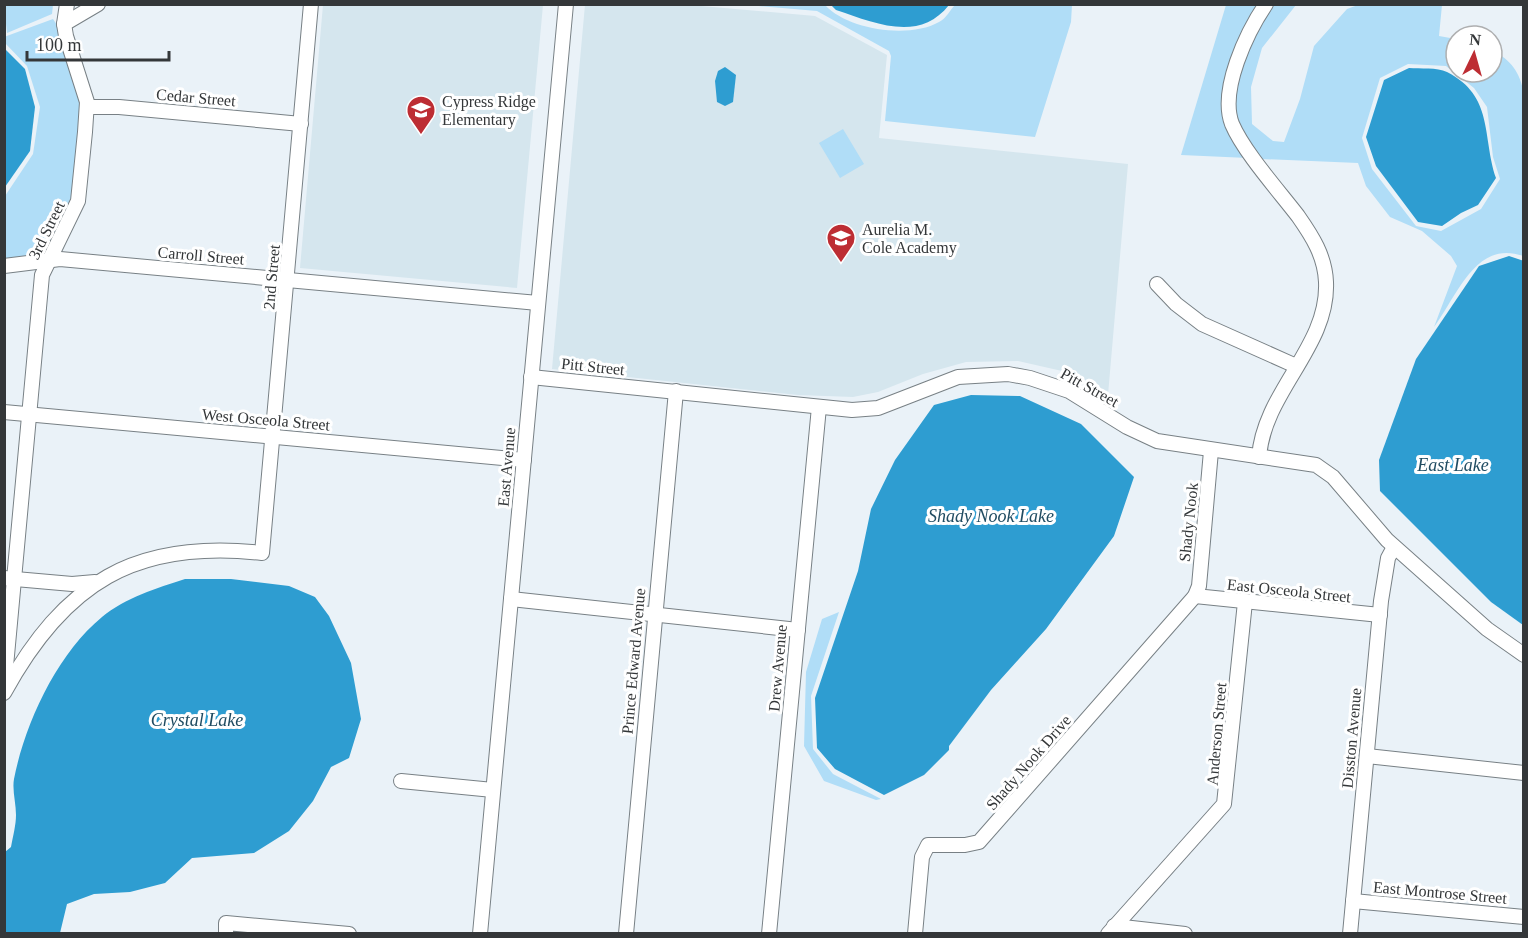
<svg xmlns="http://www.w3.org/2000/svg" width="1528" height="938" viewBox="0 0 1528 938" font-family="'Times New Roman',serif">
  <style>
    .built { fill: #d5e6ee }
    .green { fill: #b0ddf7; fill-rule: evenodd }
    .water { fill: #2e9dd1 }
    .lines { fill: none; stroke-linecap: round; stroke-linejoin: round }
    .minor-casing { stroke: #788085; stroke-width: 16 }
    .minor { stroke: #fff; stroke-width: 14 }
    .labels { text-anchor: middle; stroke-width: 6; stroke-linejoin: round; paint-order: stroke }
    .street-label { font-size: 16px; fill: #343739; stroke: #fff }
    .poi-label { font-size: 16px; fill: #343739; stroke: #fff; text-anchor: start }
    .water-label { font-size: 18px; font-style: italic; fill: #204c62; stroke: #fff }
  </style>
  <rect width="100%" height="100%" fill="#eaf2f8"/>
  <g class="built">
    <polygon points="323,5 543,5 517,288 300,268"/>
    <polygon points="585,5 690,5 815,16 887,55 879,138 1128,164 1108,395 1062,371 1018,361 966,362 923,374 878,392 853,397 798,395 552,369"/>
  </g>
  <g class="green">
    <polygon points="4,5 5,4 53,5 52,14 7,33"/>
    <path d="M747,5H825C848,30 909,39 939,22C946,19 950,10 955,5H1072L1071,22L1035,137L885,121L891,56L889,51L817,11Z"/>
    <polygon points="1226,5 1260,5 1224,104 1248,158 1181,155"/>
    <path d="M1272,5H1296L1262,48L1251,87L1252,124L1273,141L1284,142L1300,99L1314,46L1347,9L1358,5H1442L1439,36L1456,39V72H1492V50C1512,61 1519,71 1524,93L1523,256C1476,239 1457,296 1434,327L1457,266L1451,256L1422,231L1390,217L1366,186L1358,163L1261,159C1253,147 1240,134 1236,119C1226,80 1254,37 1272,5ZM1408,64L1446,66L1474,88L1487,107L1493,157L1500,179L1481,209L1441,231L1416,226L1372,169L1362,138L1380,78Z"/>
    <polygon points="53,19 59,28 82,103 73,200 45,256 5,261 5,196 33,154 40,107 27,66 5,43 4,37"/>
    <polygon points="843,129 864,164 840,178 819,143"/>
    <polygon points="839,612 811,696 813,749 833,774 881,799 876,800 824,781 804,746 806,672 822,619"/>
  </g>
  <g class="water">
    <path d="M831,5H949C919,43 875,23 836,10Z"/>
    <polygon points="5,49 25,69 35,107 30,151 5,187"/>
    <polygon points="725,67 736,75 733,102 725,106 717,102 715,81 718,71"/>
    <path d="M1409,68C1420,69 1437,67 1447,72C1494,96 1482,136 1496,178L1478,205L1461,213L1442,226L1418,222L1376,166L1366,137L1384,80Z"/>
    <polygon points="1509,256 1524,261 1523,625 1491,602 1380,491 1379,460 1416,359 1479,266"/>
    <polygon points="971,395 1020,396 1081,424 1134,477 1114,536 1046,629 991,690 949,746 949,750 924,775 884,795 835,769 817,748 815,698 858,571 871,509 895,460 934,405"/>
    <path d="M185,579H231L289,586L315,597L329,616L351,663L361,719L349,758L331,767L313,801L289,831L254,853L192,858L165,883L130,892L94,894L67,904L60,933H5V852L11,847C13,836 16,825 16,815C16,803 12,790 14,779C25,723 57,654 102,617C125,598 157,588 185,579Z"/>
  </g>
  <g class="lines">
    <g class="minor-casing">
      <g id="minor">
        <polyline points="64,24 98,4"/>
        <polyline points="87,107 119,107 301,124"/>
        <polyline points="4,266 60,259 538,303"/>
        <polyline points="1157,284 1176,304 1202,324 1296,366"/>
        <polyline points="531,377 852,410 878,408 958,377 1008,374 1030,378 1069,391 1127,427 1157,441 1316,465 1333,477 1387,540 1487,629 1524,655"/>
        <polyline points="4,412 524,460"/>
        <path d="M1259,457C1264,391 1329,347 1326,282C1325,256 1312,236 1298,216C1278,190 1244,152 1232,124C1219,90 1247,32 1266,4"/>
        <polyline points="4,578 72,584 95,582"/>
        <polyline points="1195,596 1380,615"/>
        <polyline points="511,599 798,630"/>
        <polyline points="4,688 42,275 78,201 85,132 87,102 66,36 64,24 67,4"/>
        <path d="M4,693C64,583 135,539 262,553L311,4"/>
        <polyline points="1367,756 1524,773"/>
        <polyline points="401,781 493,790"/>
        <polyline points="1353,901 1524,917"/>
        <polyline points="1114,926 1185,934"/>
        <polyline points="226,934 226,923 349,934"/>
        <polyline points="480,934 566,4"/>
        <polyline points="626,934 676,391"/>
        <polyline points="769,934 819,407"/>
        <polyline points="915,934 922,857 928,845 965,845 979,842 1195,596 1199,586 1211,451"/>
        <polyline points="1108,934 1224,804 1245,602"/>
        <polyline points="1350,934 1381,601 1388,558 1394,547"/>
      </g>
    </g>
    <use href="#minor" class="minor"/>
  </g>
  <defs>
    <g id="school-pin" transform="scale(1.5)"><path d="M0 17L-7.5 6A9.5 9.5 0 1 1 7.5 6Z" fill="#bd2d33" stroke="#fff"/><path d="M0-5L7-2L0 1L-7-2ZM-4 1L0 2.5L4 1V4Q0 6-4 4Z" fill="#fff"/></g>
  </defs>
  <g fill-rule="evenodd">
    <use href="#school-pin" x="421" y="110"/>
    <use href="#school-pin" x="841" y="238"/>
  </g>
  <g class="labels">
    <g class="street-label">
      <text transform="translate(196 97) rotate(5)" y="6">Cedar Street</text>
      <text transform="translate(46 230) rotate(-64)" y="6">3rd Street</text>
      <text transform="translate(201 255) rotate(5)" y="6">Carroll Street</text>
      <text transform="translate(271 277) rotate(-85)" y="6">2nd Street</text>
      <text transform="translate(593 366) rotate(6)" y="6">Pitt Street</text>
      <text transform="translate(1090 387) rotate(29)" y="6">Pitt Street</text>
      <text transform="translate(266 419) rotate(5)" y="6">West Osceola Street</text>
      <text transform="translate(506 467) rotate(-85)" y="6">East Avenue</text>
      <text transform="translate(1188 522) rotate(-84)" y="6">Shady Nook</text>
      <text transform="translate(1289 590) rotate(6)" y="6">East Osceola Street</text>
      <text transform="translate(633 661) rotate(-85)" y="6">Prince Edward Avenue</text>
      <text transform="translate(777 668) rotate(-85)" y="6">Drew Avenue</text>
      <text transform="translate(1216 734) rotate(-85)" y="6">Anderson Street</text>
      <text transform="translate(1351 738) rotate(-85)" y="6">Disston Avenue</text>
      <text transform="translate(1028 762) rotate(-49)" y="6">Shady Nook Drive</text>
      <text transform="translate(1440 892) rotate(5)" y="6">East Montrose Street</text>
    </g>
    <g class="poi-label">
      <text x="442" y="107">Cypress Ridge<tspan x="442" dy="18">Elementary</tspan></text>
      <text x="862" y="235">Aurelia M.<tspan x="862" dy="18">Cole Academy</tspan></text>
    </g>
    <g class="water-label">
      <text x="1453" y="471">East Lake</text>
      <text x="991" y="522">Shady Nook Lake</text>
      <text x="197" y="726">Crystal Lake</text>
    </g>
  </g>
  <rect width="1528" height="938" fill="none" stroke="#343739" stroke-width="12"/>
  <g transform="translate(1474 54) rotate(5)"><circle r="28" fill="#ffffff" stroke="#aeafb0" stroke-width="1.5"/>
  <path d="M0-4.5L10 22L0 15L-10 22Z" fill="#bd2d33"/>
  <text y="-9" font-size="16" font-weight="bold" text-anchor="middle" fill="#343739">N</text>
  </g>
  <path d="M27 51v9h142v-9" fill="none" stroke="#343739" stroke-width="3"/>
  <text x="36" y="51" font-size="18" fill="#343739" stroke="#ffffff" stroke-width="4.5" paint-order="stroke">100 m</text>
</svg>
